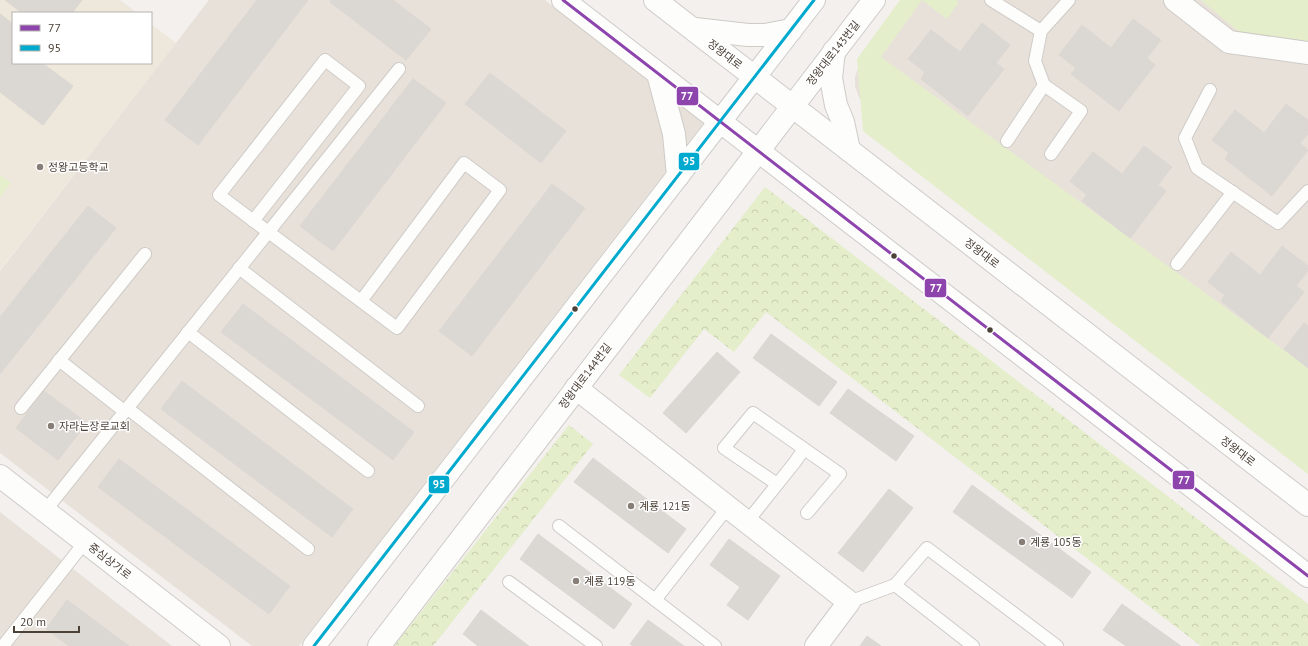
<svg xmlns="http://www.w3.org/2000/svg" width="1308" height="646" viewBox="0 0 1308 646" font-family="'PT Sans','Noto Sans KR',sans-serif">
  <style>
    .residential { fill: #e8e1da }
    .education { fill: #eee7dc }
    .forest { fill: url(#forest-crowns) }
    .park { fill: #e5eecb }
    .building { fill: #dbd7d3; stroke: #dcd7d2 }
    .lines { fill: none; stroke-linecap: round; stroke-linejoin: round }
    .service-casing { stroke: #cfcbc7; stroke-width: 14 }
    .minor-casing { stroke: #cfcbc7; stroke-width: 24 }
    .tertiary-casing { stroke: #cfcbc7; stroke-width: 24 }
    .service { stroke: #fdfdfc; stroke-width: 12 }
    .minor { stroke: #fdfdfc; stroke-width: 22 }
    .tertiary { stroke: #fdfdfc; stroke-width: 22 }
    .bus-1-casing { stroke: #fff; stroke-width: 6 }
    .bus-2-casing { stroke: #fff; stroke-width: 6 }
    .bus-1 { stroke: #8e44ad; stroke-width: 3 }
    .bus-2 { stroke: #00a9ce; stroke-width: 3 }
    .poi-dot { fill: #867e77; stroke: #fff; stroke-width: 1.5 }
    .bus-dot { fill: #4b4137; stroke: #fff; stroke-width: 1.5 }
    .labels { text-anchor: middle; stroke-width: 3; stroke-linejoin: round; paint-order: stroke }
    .street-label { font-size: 11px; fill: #4b4137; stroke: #fff }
    .poi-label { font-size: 11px; fill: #4b4137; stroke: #fff; text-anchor: start }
    .line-badge { stroke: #fff; stroke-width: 1.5 }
    .badge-label { font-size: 11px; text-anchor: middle; font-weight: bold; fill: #fff }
  </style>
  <defs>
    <pattern id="forest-crowns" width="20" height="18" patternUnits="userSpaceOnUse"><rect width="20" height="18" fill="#e5eecb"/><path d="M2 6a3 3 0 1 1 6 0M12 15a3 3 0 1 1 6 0" fill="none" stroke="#c6cdaf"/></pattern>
  </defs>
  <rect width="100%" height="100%" fill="#f3f0ed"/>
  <g class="residential">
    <polygon points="209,0 545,0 704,122 299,646 252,646 0,453 0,271"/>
    <polygon points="909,0 1308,0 1308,450 862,103 858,95 855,86 855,77 858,68 862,59"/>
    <polygon points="0,512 172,646 0,646"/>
  </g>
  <polygon class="education" points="0,0 120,0 137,13 13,13 13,63 151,63 151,24 176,43 0,270"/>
  <g class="forest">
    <polygon points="765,187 1308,604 1308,646 1201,646 766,312 734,352 704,329 650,398 619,375"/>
    <polygon points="569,425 593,444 433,646 394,646"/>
  </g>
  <g class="park">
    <polygon points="900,0 955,0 959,2 947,19 922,0 881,57 1308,368 1308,474 863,131 857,59"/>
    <polygon points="1201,0 1308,0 1308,41 1239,32"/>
    <polygon points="0,175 11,183 0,197"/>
  </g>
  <g class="building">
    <polygon points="5,0 82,0 72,13 22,13"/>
    <polygon points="257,0 308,0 198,145 165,120"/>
    <polygon points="331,0 393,0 431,29 406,60 330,2"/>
    <polygon points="0,14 13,24 13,63 42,63 73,86 43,125 0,92"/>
    <polygon points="1133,19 1161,40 1147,58 1155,65 1119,111 1071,74 1076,68 1059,55 1082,25 1111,48"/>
    <polygon points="982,23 1010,45 996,63 1004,69 968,116 921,79 925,72 908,59 931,30 960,52"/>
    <polygon points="490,73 566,131 541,163 465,104"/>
    <polygon points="413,79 446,103 333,251 300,226"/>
    <polygon points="1286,104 1308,120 1308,134 1300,143 1308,150 1272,196 1225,159 1229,153 1212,140 1235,110 1264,133"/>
    <polygon points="1144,146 1172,167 1158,185 1166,191 1130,238 1082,201 1087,195 1070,181 1093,152 1122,174"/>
    <polygon points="552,184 585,208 472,356 439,331"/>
    <polygon points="88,206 116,228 0,374 0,317"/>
    <polygon points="1282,246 1308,266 1308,271 1296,286 1304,292 1268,338 1221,301 1225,295 1208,282 1231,252 1260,275"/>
    <polygon points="243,304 414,432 393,460 221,332"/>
    <polygon points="1304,323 1308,326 1308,368 1284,349"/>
    <polygon points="771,334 837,382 819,406 753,358"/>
    <polygon points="717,352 740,372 686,433 663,413"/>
    <polygon points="182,381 353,509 332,537 161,409"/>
    <polygon points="848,389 914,436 896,461 830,413"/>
    <polygon points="44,391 87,423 58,460 16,428"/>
    <polygon points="593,458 686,529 668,553 574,482"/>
    <polygon points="119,459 290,586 269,614 98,487"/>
    <polygon points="972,485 1091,572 1072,598 953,512"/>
    <polygon points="889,489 913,508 863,572 838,553"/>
    <polygon points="538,534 632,604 614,629 520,559"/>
    <polygon points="729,539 780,576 748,620 727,605 740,587 710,565"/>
    <polygon points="67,600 129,646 69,646 46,629"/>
    <polygon points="1122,604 1181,646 1126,646 1103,630"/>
    <polygon points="481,610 529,646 478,646 463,634"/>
    <polygon points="648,620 684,646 633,646 630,644"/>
    <polygon points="867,636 881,646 860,646"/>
  </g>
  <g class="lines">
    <g class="service-casing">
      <g id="service">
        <polyline points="991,0 1041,31"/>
        <polyline points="1210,90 1185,138 1197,168 1278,223 1308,191"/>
        <polyline points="1007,141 1044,85"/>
        <polyline points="1051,154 1081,111 1044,85 1035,61 1041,31 1069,0"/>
        <polyline points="253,221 359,86 325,60 219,195 397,328 500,190 464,163 361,301"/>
        <polyline points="1177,264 1233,192"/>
        <polyline points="239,268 418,406"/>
        <polyline points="188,332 368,471"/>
        <polyline points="59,360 124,411"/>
        <polyline points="21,408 145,254"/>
        <polyline points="127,408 308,549"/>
        <polyline points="777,484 724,448 753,413 840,474 807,513"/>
        <polyline points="45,511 399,69"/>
        <polyline points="747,522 795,462 804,449"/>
        <polyline points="559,526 715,646"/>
        <polyline points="509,582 596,646"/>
        <polyline points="895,585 973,646"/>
        <polyline points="655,600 728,507"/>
        <polyline points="849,602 895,585 927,548 1057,646"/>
        <polyline points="3,646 85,542"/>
      </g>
    </g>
    <g class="minor-casing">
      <g id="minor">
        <polyline points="1175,0 1229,42 1308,53"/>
        <polyline points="576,388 849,602 816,646"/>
      </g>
    </g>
    <g class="tertiary-casing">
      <g id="tertiary">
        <polyline points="563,0 1308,576"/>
        <polyline points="655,0 1308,505"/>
        <polyline points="695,29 748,35 765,35 791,30"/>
        <polyline points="834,51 831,78 836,105 843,122 849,150"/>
        <polyline points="658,74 674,134 678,176"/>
        <polyline points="0,476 219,646"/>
        <polyline points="314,646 814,0"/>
        <polyline points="379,646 874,0"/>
      </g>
    </g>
    <use href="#service" class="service"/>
    <use href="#minor" class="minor"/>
    <use href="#tertiary" class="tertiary"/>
    <g class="bus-1-casing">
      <polyline id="bus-1" points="563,0 1308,576"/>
    </g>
    <g class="bus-2-casing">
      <polyline id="bus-2" points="314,646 814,0"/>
    </g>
    <use href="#bus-1" class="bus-1"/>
    <use href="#bus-2" class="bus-2"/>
  </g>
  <g class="poi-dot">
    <circle cx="40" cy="167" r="4"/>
    <circle cx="51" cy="426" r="4"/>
    <circle cx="631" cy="506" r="4"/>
    <circle cx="1022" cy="542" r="4"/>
    <circle cx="576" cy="581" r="4"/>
  </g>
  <g class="bus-dot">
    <circle cx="894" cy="256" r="3.5"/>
    <circle cx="575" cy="309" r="3.5"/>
    <circle cx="990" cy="330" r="3.5"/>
  </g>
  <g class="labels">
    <g class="street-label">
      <text transform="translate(833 53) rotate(-52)" y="4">정왕대로143번길</text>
      <text transform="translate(725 54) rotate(38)" y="4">정왕대로</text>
      <text transform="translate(982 253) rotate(38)" y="4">정왕대로</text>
      <text transform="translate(585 376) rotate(-53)" y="4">정왕대로144번길</text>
      <text transform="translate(1238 451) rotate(38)" y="4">정왕대로</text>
      <text transform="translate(110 561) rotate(38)" y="4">중심상가로</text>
    </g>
    <g class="poi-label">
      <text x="48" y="171">정왕고등학교</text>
      <text x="59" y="430">자라는장로교회</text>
      <text x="639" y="510">계룡 121동</text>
      <text x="1030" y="546">계룡 105동</text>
      <text x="584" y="585">계룡 119동</text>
    </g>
  </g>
  <g class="line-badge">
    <rect x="676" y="86" width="23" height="20" rx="4" fill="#8e44ad"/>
    <rect x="678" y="152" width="22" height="19" rx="4" fill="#00a9ce"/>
    <rect x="924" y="278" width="23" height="20" rx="4" fill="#8e44ad"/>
    <rect x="1172" y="470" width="23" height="20" rx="4" fill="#8e44ad"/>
    <rect x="428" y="475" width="22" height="19" rx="4" fill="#00a9ce"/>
  </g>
  <g class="badge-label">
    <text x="687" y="100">77</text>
    <text x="689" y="165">95</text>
    <text x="936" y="292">77</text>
    <text x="1184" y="484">77</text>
    <text x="439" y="488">95</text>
  </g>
  <rect x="12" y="12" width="140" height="52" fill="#ffffff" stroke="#b7b3af"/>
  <rect x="20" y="25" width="20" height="6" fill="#8e44ad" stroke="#b7b3af"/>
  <text x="48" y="32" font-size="12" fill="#4b4137">77</text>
  <rect x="20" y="45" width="20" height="6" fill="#00a9ce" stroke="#b7b3af"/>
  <text x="48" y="52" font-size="12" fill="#4b4137">95</text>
  <path d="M14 626v6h65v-6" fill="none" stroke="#4b4137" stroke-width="2"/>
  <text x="20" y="626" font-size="12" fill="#4b4137" stroke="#ffffff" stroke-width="3" paint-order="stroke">20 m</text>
</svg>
